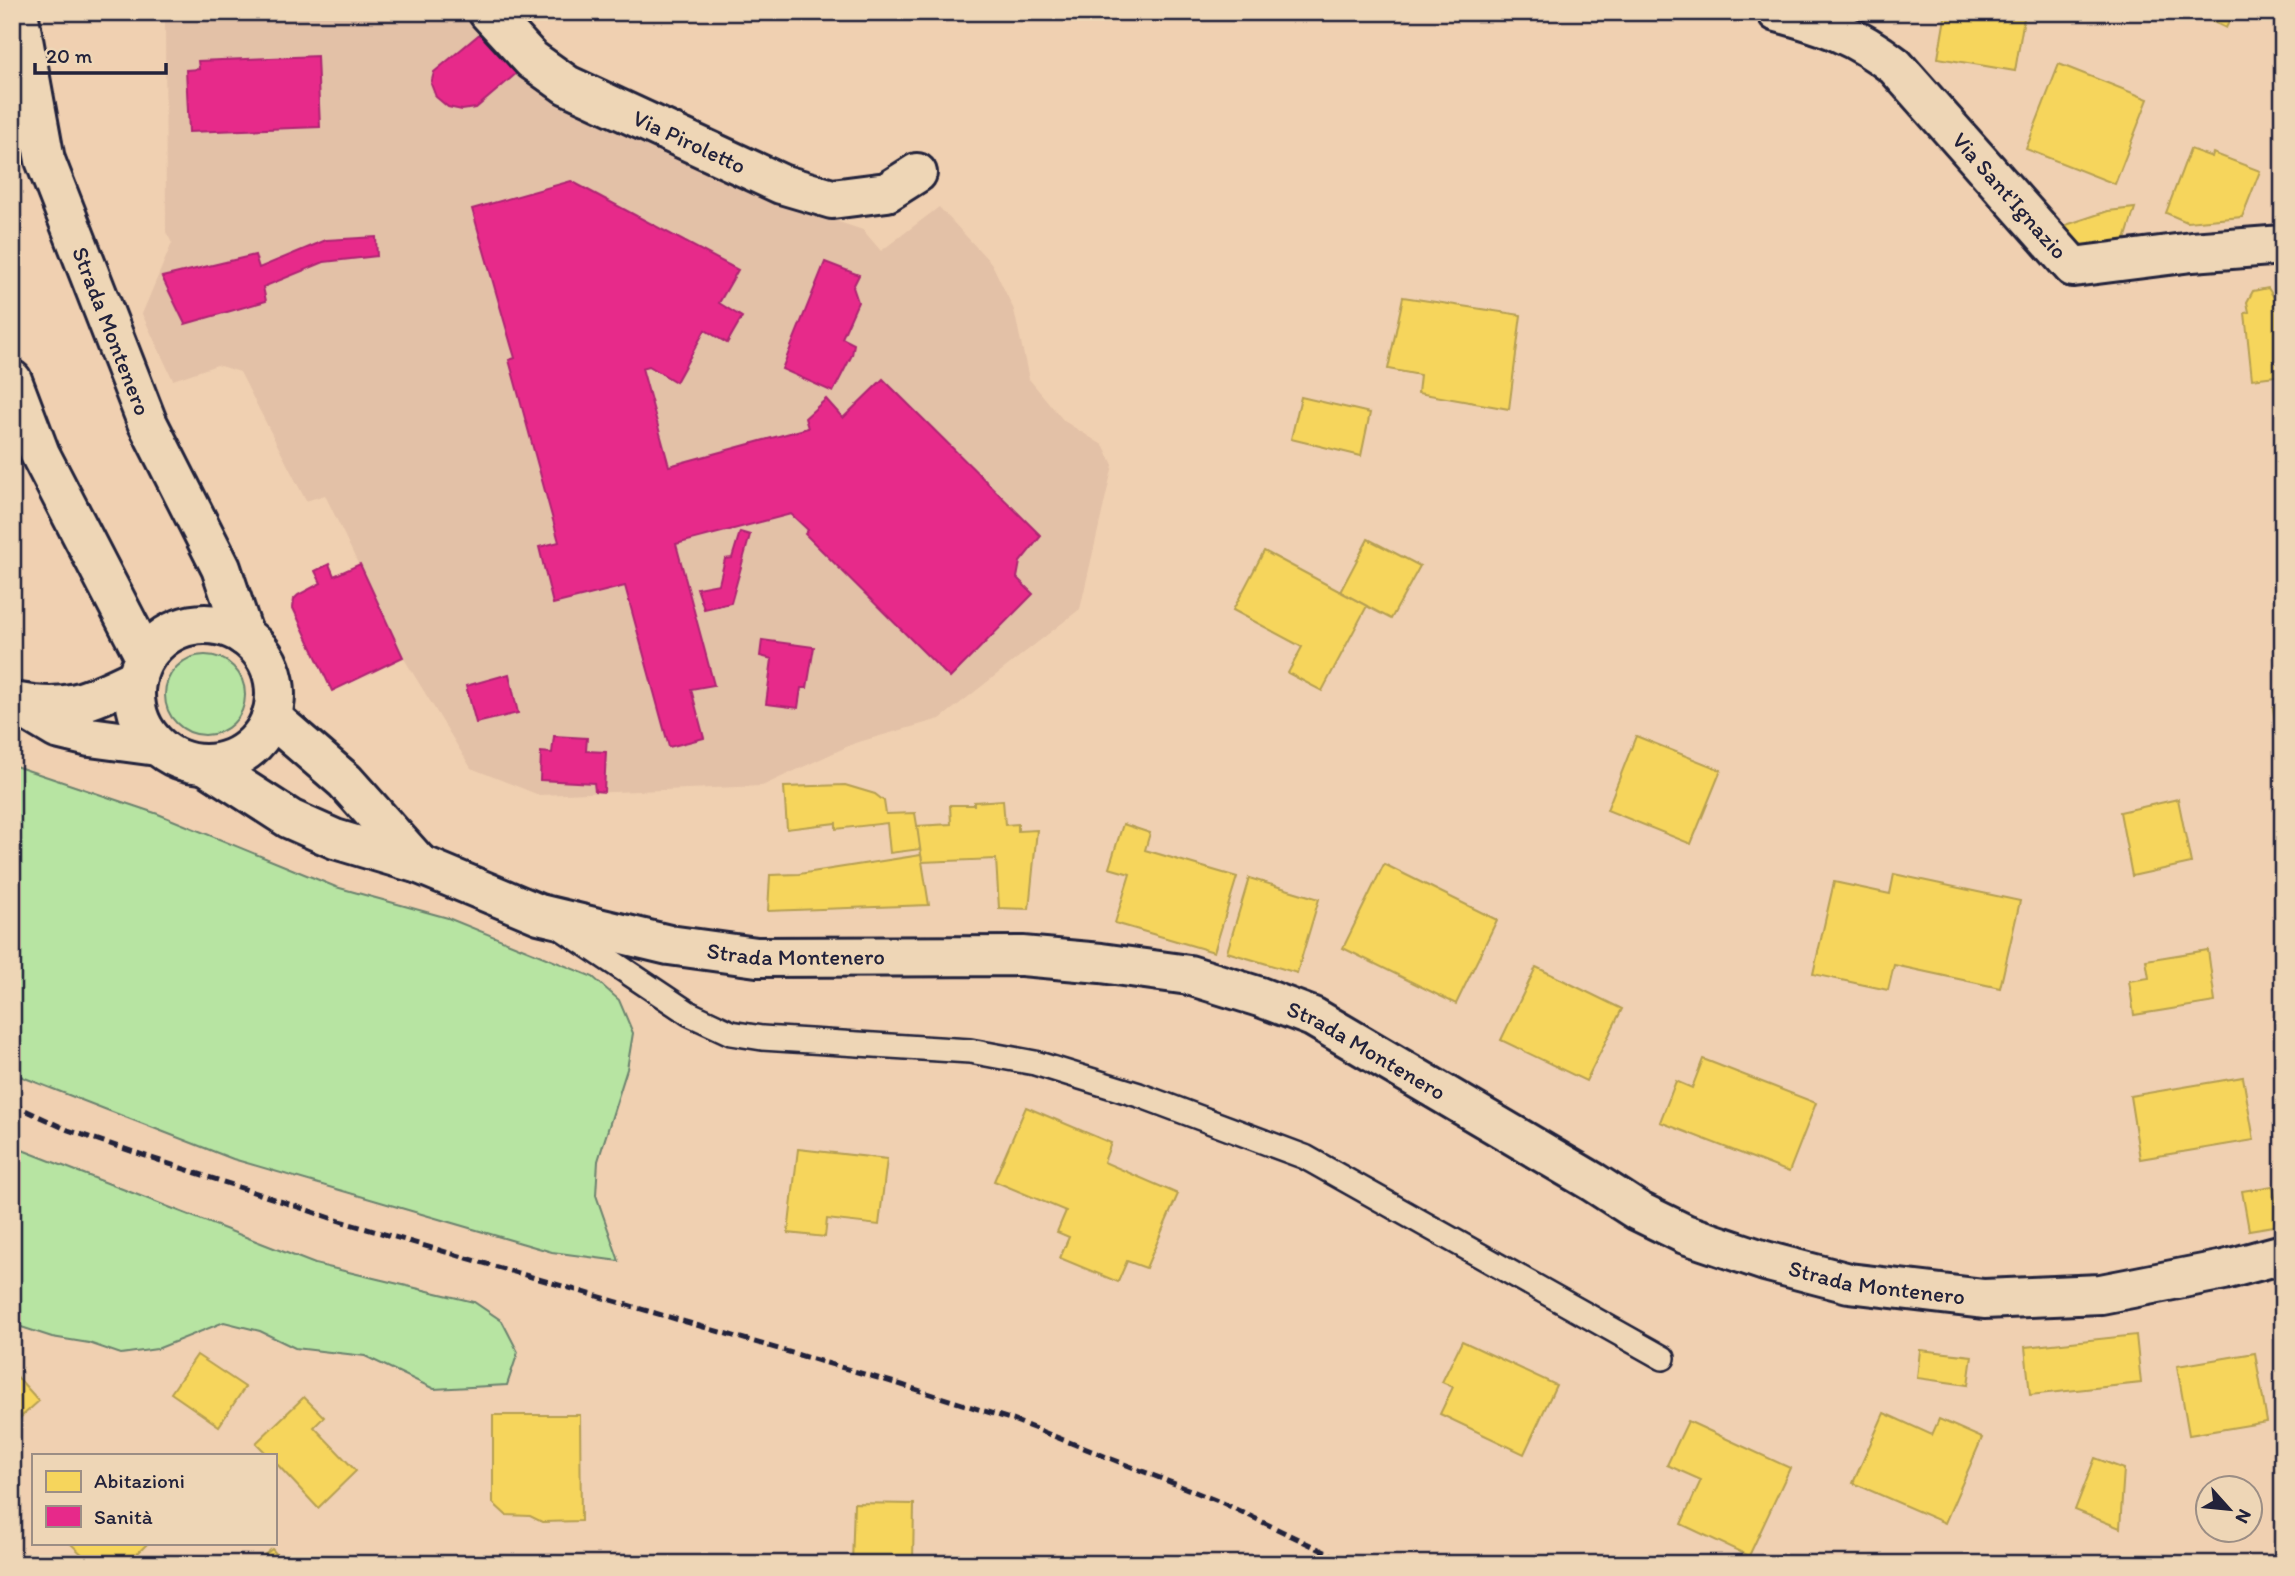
<svg xmlns="http://www.w3.org/2000/svg" width="2295" height="1576" viewBox="0 0 2295 1576" font-family="Itim,sans-serif">
  <style>
    .built { fill: #e3c1a7 }
    .green { fill: #b7e4a2; stroke: #6c836e; stroke-width: 2 }
    .homes { fill: #f6d55c; stroke: #b69f52; stroke-width: 2 }
    .health { fill: #e7298a; stroke: #ac2772; stroke-width: 2 }
    .lines { fill: none; stroke-linecap: round; stroke-linejoin: round }
    .service-casing { stroke: #22223b; stroke-width: 28 }
    .minor-casing { stroke: #22223b; stroke-width: 44 }
    .secondary-casing { stroke: #22223b; stroke-width: 44 }
    .service { stroke: #eed6b6; stroke-width: 23 }
    .minor { stroke: #eed6b6; stroke-width: 38 }
    .secondary { stroke: #eed6b6; stroke-width: 38 }
    .rail { stroke: #22223b; stroke-width: 5; stroke-dasharray: 10 5; stroke-linecap: butt }
    .labels { text-anchor: middle; stroke-width: 7; stroke-linejoin: round; paint-order: stroke }
    .street-label { font-size: 23px; fill: #22223b; stroke: #eed6b6 }
  </style>
  <rect width="100%" height="100%" fill="#f0d0b1"/>
  <filter id="ink" filterUnits="userSpaceOnUse"><feTurbulence type="fractalNoise" baseFrequency=".0143" numOctaves="2"/><feDisplacementMap in="SourceGraphic" scale="14" xChannelSelector="R" yChannelSelector="G"/><feConvolveMatrix kernelMatrix="1 2 1 2 8 2 1 2 1" color-interpolation-filters="sRGB"/></filter>
  <g filter="url(#ink)">
    <polygon class="built" points="165,12 466,12 532,79 815,214 863,230 881,251 939,207 992,264 1014,310 1029,379 1064,421 1104,446 1113,465 1080,609 940,719 855,743 762,786 539,795 471,768 403,657 325,495 306,501 240,372 217,365 173,380 142,314 172,243 166,232"/>
    <g class="green">
      <circle cx="205" cy="695" r="40"/>
      <polygon points="12,765 158,814 336,887 448,918 593,977 619,1000 633,1033 627,1069 598,1161 596,1195 619,1261 552,1252 233,1159 12,1073"/>
      <polygon points="12,1146 315,1264 474,1302 502,1321 518,1352 507,1385 434,1389 365,1356 295,1348 260,1331 224,1322 157,1349 121,1354 89,1343 52,1337 12,1324"/>
    </g>
    <g class="homes">
      <polygon points="1946,12 2025,12 2015,71 1938,58"/>
      <polygon points="2192,12 2234,12 2226,28"/>
      <polygon points="2059,64 2148,99 2115,184 2026,149"/>
      <polygon points="2190,149 2212,157 2213,153 2260,171 2242,217 2187,222 2166,213"/>
      <polygon points="2135,208 2125,240 2085,251 2063,226 2108,211"/>
      <polygon points="2268,288 2275,299 2276,308 2283,307 2283,375 2252,379 2245,313 2249,312 2247,302 2253,291"/>
      <polygon points="1403,297 1521,315 1509,409 1418,393 1420,375 1388,369"/>
      <polygon points="1301,397 1370,413 1361,456 1291,439"/>
      <polygon points="1368,539 1420,566 1391,619 1340,592"/>
      <polygon points="1264,551 1367,606 1322,691 1288,673 1302,647 1233,610"/>
      <polygon points="2283,706 2283,777 2273,708"/>
      <polygon points="1636,736 1721,770 1691,844 1607,810"/>
      <polygon points="845,785 875,794 884,801 886,814 915,813 921,849 890,853 887,823 836,829 836,823 787,829 784,787"/>
      <polygon points="2178,799 2191,863 2132,876 2120,812"/>
      <polygon points="1003,800 1005,825 1018,824 1018,831 1037,830 1029,909 999,908 996,859 922,862 917,826 951,824 950,805 974,805 974,802"/>
      <polygon points="1123,824 1150,833 1145,850 1237,877 1214,952 1115,923 1130,874 1109,868"/>
      <polygon points="921,855 929,905 768,911 770,875 799,874"/>
      <polygon points="1384,864 1497,920 1456,1004 1343,948"/>
      <polygon points="1894,874 2020,901 2000,988 1894,965 1888,990 1813,974 1834,882 1890,894"/>
      <polygon points="1249,878 1319,899 1297,973 1227,952"/>
      <polygon points="2208,950 2215,1002 2134,1015 2129,981 2149,978 2146,960"/>
      <polygon points="1536,967 1622,1009 1586,1081 1501,1040"/>
      <polygon points="1703,1059 1816,1103 1789,1172 1660,1122 1676,1081 1692,1088"/>
      <polygon points="2243,1077 2254,1140 2140,1159 2130,1096"/>
      <polygon points="1026,1107 1111,1143 1104,1162 1178,1194 1146,1268 1127,1261 1118,1282 1060,1258 1069,1237 1057,1232 1066,1211 994,1181"/>
      <polygon points="798,1149 887,1159 879,1225 827,1219 825,1237 788,1233"/>
      <polygon points="2273,1186 2280,1225 2249,1230 2242,1191"/>
      <polygon points="2136,1335 2141,1383 2030,1395 2025,1347"/>
      <polygon points="1462,1341 1556,1385 1524,1454 1440,1414 1453,1387 1442,1382"/>
      <polygon points="1920,1350 1972,1356 1968,1385 1917,1378"/>
      <polygon points="2255,1353 2267,1422 2189,1435 2177,1366"/>
      <polygon points="197,1355 245,1387 219,1426 171,1393"/>
      <polygon points="12,1371 39,1401 12,1425"/>
      <polygon points="304,1397 324,1417 314,1427 356,1471 318,1508 275,1462 275,1455 268,1455 256,1443"/>
      <polygon points="1884,1413 1932,1435 1939,1419 1982,1438 1945,1523 1853,1483"/>
      <polygon points="493,1415 580,1415 581,1521 542,1522 530,1516 506,1515 493,1503"/>
      <polygon points="1688,1421 1790,1468 1749,1556 1681,1524 1701,1480 1667,1465"/>
      <polygon points="2095,1458 2124,1469 2120,1528 2075,1510"/>
      <polygon points="854,1503 914,1504 913,1564 852,1564"/>
      <polygon points="70,1543 148,1543 127,1564 92,1564"/>
      <polygon points="272,1549 285,1564 253,1564"/>
    </g>
    <g class="health">
      <polygon points="482,32 517,73 476,108 462,110 448,107 436,97 431,84 434,72"/>
      <polygon points="317,56 320,127 189,132 186,70 199,69 198,61"/>
      <polygon points="571,181 738,270 719,303 742,317 727,343 705,330 676,382 649,366 642,368 669,466 808,428 805,418 826,399 843,418 883,379 1041,536 1020,562 1017,578 1033,594 950,678 805,534 808,530 791,514 676,544 714,685 691,689 704,738 669,747 625,586 553,604 539,547 559,542 509,360 515,358 512,348 472,209"/>
      <polygon points="376,237 377,256 324,262 263,287 266,301 185,324 162,277 255,255 259,268 326,240"/>
      <polygon points="825,262 859,275 853,287 858,302 842,338 854,344 852,355 833,392 782,369"/>
      <polygon points="740,532 750,535 731,603 704,609 697,588 719,584 725,559 732,558"/>
      <polygon points="329,564 334,576 360,564 403,657 332,691 293,608 294,599 298,595 321,583 315,571"/>
      <polygon points="762,640 814,647 807,688 801,688 798,708 766,704 772,659 760,656"/>
      <polygon points="509,674 518,713 476,723 466,686"/>
      <polygon points="554,736 587,738 586,751 606,752 604,792 595,791 594,783 540,780 541,752 552,753"/>
    </g>
    <g class="lines">
      <g class="service-casing">
        <polyline id="service" points="563,929 690,1014 731,1033 762,1038 970,1051 1035,1063 1139,1095 1305,1157 1663,1358"/>
      </g>
      <g class="minor-casing">
        <g id="minor">
          <path id="s1" d="M18,12L45,160L147,422L221,568L244,636"/>
          <path id="s2" d="M488,12L532,60L567,85L781,184L832,199L887,192L917,173"/>
          <path id="s3" d="M1777,12C1826,25 1855,35 1895,66L2073,267L2192,252L2283,245"/>
          <polyline points="12,380 40,454 145,657"/>
        </g>
      </g>
      <g class="secondary-casing">
        <g id="secondary">
          <circle cx="205" cy="694" r="70"/>
          <polyline points="12,702 57,729 90,737 157,746"/>
          <path d="M19,703C71,712 91,700 137,678"/>
          <polyline points="271,717 345,781 419,864"/>
          <path id="s4" d="M206,765L290,819L335,839L419,864L539,914L669,945L757,957L1022,956L1101,963L1189,975L1260,997L1313,1017L1593,1182L1638,1211L1685,1234L1765,1261L1849,1283L1984,1299L2101,1294L2224,1270L2283,1254"/>
        </g>
      </g>
      <use href="#service" class="service"/>
      <use href="#minor" class="minor"/>
      <use href="#secondary" class="secondary"/>
      <polyline class="rail" points="12,1104 68,1130 343,1222 902,1385 1013,1420 1223,1503 1350,1564"/>
    </g>
  </g>
  <g class="labels">
    <g class="street-label">
      <text dy="8" stroke="none"><textPath href="#s2" startOffset="243">Via Piroletto</textPath></text>
      <text dy="8" stroke="none"><textPath href="#s3" startOffset="304">Via Sant'Ignazio</textPath></text>
      <text dy="8" stroke="none"><textPath href="#s1" startOffset="334">Strada Montenero</textPath></text>
      <text dy="8" stroke="none"><textPath href="#s4" startOffset="628">Strada Montenero</textPath></text>
      <text dy="8" stroke="none"><textPath href="#s4" startOffset="1216">Strada Montenero</textPath></text>
      <text dy="8" stroke="none"><textPath href="#s4" startOffset="1783">Strada Montenero</textPath></text>
    </g>
  </g>
  <rect width="2295" height="1576" fill="none" stroke="#eed6b6" stroke-width="42"/>
  <rect x="21" y="21" width="2253" height="1534" fill="none" stroke="#22223b" stroke-width="2.5" filter="url(#ink)"/>
  <rect x="32" y="1454" width="245" height="91" fill="#eed6b6" stroke="#9c8e85" stroke-width="2"/>
  <rect x="46" y="1471" width="35" height="21" fill="#f6d55c" stroke="#9c8e85" stroke-width="2"/>
  <text x="94" y="1488" font-size="21" fill="#22223b">Abitazioni</text>
  <rect x="46" y="1506" width="35" height="21" fill="#e7298a" stroke="#9c8e85" stroke-width="2"/>
  <text x="94" y="1524" font-size="21" fill="#22223b">Sanità</text>
  <g transform="translate(2229 1509) rotate(117)"><circle r="33" fill="#eed6b6" stroke="#9c8e85" stroke-width="2"/>
  <path d="M0-5L12 26L0 18L-12 26Z" fill="#22223b"/>
  <text y="-10" font-size="19" font-weight="bold" text-anchor="middle" fill="#22223b">N</text>
  </g>
  <path d="M35 63v10h131v-10" fill="none" stroke="#22223b" stroke-width="3.5"/>
  <text x="46" y="63" font-size="21" fill="#22223b" stroke="#eed6b6" stroke-width="5" paint-order="stroke">20 m</text>
</svg>
